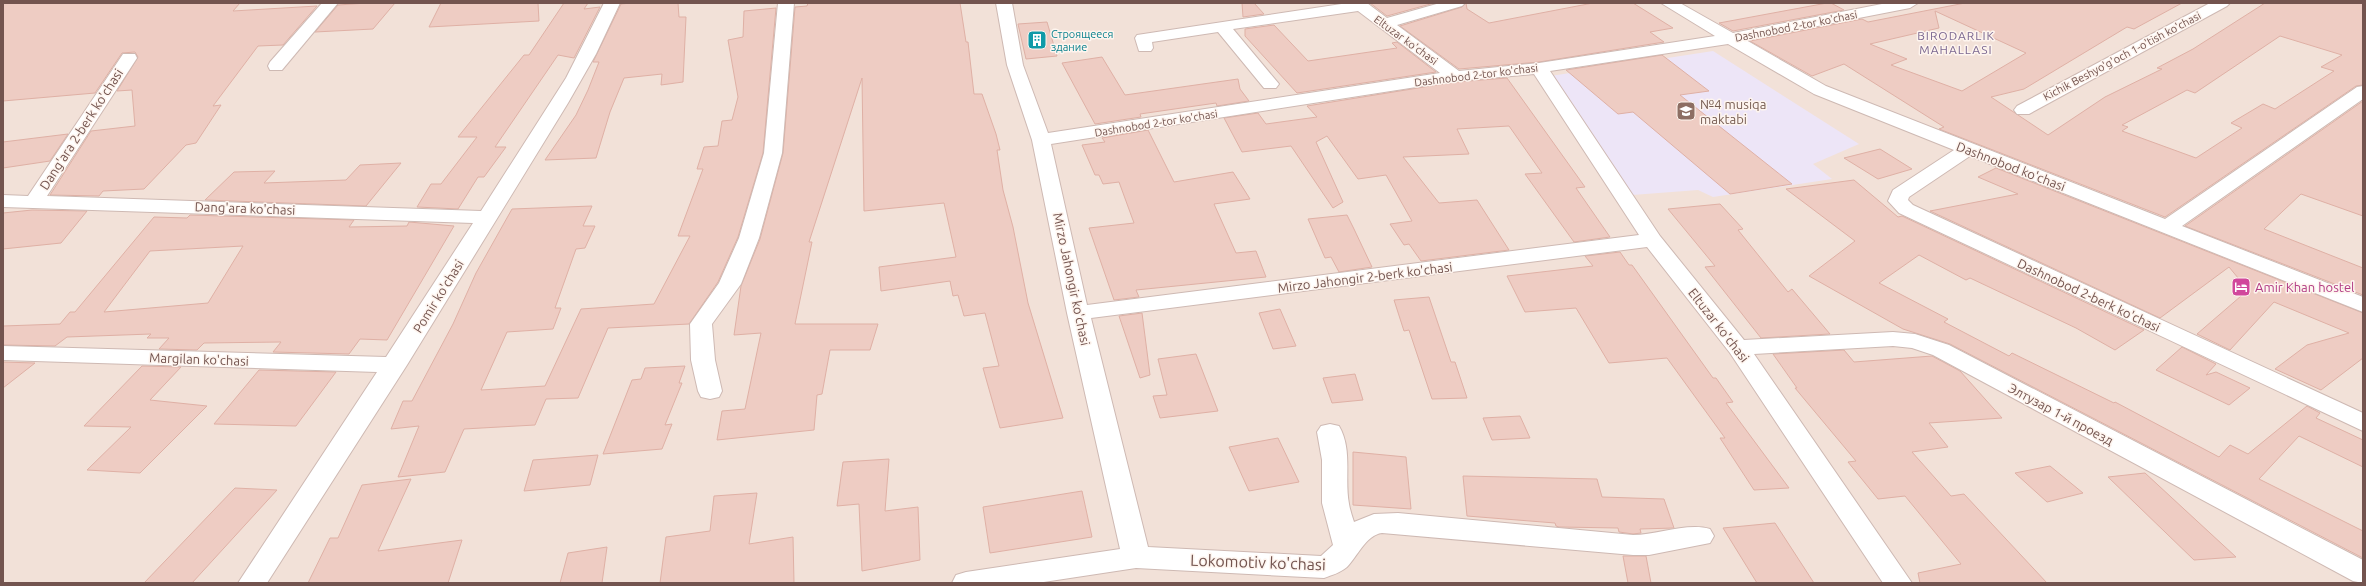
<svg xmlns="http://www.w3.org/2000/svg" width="2366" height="586" viewBox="0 0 2366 586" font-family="Ubuntu,sans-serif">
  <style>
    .residential { fill: #f2e1d8 }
    .education { fill: #ede5f7 }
    .building { fill: #eeccc3; stroke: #dfb0a5; fill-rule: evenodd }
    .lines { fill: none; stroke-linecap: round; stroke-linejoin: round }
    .minor-casing { stroke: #ceb9b3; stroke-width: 2 }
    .minor { fill: #fff; fill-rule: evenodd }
    .labels { text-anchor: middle; stroke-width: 3; stroke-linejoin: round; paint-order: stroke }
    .far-street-label { font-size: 11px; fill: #73544f; stroke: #fef5ef }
    .far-culture-label { font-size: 11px; fill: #0d838f; stroke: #fef5ef; text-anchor: start }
    .far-neighbourhood-label { font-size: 12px; letter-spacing: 1px; fill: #7a668f; stroke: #fef5ef }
    .education-label { font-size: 13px; fill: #785e54; stroke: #fef5ef; text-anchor: start }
    .street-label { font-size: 13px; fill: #73544f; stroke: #fef5ef }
    .hotel-label { font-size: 13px; fill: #b23c85; stroke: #fef5ef; text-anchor: start }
    .near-street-label { font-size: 16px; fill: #73544f; stroke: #fef5ef }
  </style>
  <rect width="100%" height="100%" fill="#fbf0e9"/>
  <rect class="residential" x="3" y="3" width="2360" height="580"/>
  <polygon class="education" points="1713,51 1859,144 1813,164 1832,179 1713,197 1698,190 1619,196 1544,77"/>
  <g class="building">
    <polygon points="3,3 240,3 233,11 317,6 283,45 258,46 213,106 221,105 196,143 186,145 144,189 103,191 99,196 50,195 91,131 135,126 132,90 117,91 138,57 135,52 122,53 95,93 3,101"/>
    <polygon points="367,3 395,3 373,29 315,32 338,5"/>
    <polygon points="441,3 538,3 539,21 429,27"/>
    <polygon points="564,3 588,3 584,9 600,7 574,58 558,55 495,147 506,147 484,177 478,177 458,209 417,207 431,184 441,184 477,137 458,137 524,55 529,55"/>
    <polygon points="631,3 678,3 679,17 686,17 683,82 661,85 662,74 624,78 610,112 596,158 545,160 576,115 588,90 599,62 593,62 621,4"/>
    <polygon points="808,3 960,3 966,42 968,42 974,94 982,94 996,134 1000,150 997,150 1003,190 1013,227 1028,303 1063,418 1000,428 983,368 999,366 985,313 964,316 958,295 953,296 950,281 881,291 879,267 956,257 944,203 864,211 862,78 809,242 812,242 795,324 878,324 870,350 830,350 822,394 817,395 814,430 717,440 722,411 745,409 761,333 734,335 741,286 760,239 783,153 795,7 807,6"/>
    <polygon points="1242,3 1254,3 1264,14 1243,17"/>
    <polygon points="1370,3 1434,3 1387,16"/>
    <polygon points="1466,3 1467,9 1489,23 1593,3 1633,3 1673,28 1650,32 1664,42 1539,62 1459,69 1400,26 1462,7"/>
    <polygon points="1827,3 1831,3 1844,10 1733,31 1719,23"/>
    <path d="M1965,3H2182L2134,29L2127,27L2024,89L1991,97L2048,135L2105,97L2162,69L2157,68L2193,49L2265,3H2363V85L2356,86L2165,217L1939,129L1944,127L1844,64L1812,76L1750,41L1862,19L1868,22ZM1935,11L2026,53L1962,91L1891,65L1907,59L1870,44L1939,28ZM2280,36L2342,55L2321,67L2334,71L2275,109L2263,104L2231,123L2242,128L2196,158L2122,131L2128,127L2122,125L2187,90L2195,93Z"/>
    <polygon points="776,8 763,153 738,237 718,282 689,324 608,328 578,398 546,399 535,425 464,429 445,472 398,477 419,426 391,429 403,401 412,401 453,324 476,273 512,209 592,206 583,226 595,226 585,248 576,249 555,308 561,308 553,329 507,332 481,390 545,386 581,309 654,304 690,236 678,236 703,169 697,169 704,147 718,146 722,121 732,120 738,97 728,40 743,37 744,11"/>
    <polygon points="1047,22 1057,56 1026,59 1018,24"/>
    <polygon points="1274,25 1308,61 1397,48 1392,43 1397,42 1436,72 1297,93 1245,36 1245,29"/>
    <polygon points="1662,55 1709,91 1680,95 1792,184 1730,194 1633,112 1618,114 1566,70"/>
    <polygon points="1102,57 1125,95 1238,79 1240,89 1249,101 1217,106 1216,103 1140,114 1141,117 1095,124 1062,63"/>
    <polygon points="1507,78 1585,187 1576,188 1610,237 1574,242 1525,174 1542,173 1509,126 1457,129 1469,154 1403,157 1439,203 1477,200 1509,250 1421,261 1409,244 1404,245 1390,224 1412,221 1386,175 1358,179 1327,136 1316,142 1343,202 1333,208 1291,146 1242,152 1224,118 1258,113 1266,124 1317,117 1307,106 1455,82"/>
    <polygon points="2363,101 2363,216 2301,194 2264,229 2363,268 2363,295 2185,226"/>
    <polygon points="1148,130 1174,182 1233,172 1250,199 1214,204 1236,253 1256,251 1266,277 1136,290 1139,297 1114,300 1089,228 1134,223 1119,182 1103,184 1099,175 1095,175 1082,145 1105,142 1102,138"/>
    <polygon points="68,134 50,161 3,168 3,142"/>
    <polygon points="1880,149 1912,169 1878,179 1844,158"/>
    <polygon points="401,163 366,206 205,200 234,172 275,171 264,183 346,180 360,165"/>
    <polygon points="1996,168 2363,313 2363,358 2321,390 2275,369 2307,345 2349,333 2274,302 2230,350 2197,334 2248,290 2229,267 2160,318 1930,211 2018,194 1978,177"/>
    <polygon points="1854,180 1898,217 1902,216 2144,330 2115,350 2076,328 1970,278 1966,280 1919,255 1879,283 1948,319 1944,322 2009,356 2012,353 2114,403 2115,402 2219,457 2230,445 2248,454 2307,406 2320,413 2316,418 2363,440 2363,467 2299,436 2259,479 2363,531 2363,558 1950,344 1903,329 1809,276 1855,241 1786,189"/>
    <polygon points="1720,204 1743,229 1738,230 1788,292 1792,289 1830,334 1761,338 1705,267 1715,266 1668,209"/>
    <polygon points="32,210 33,210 87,211 61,243 3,249 3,213"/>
    <path d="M190,215L354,220L349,227L407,226L409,222L454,226L387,340L360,339L349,354L273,352L281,342L204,343L197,350L159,349L169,338H147L151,334L67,337L55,346L3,345V326L60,324L70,312H75L154,217L187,218ZM243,246L208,303L104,312L150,251Z"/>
    <polygon points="1347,215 1354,229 1372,267 1339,272 1331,257 1325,258 1308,219"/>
    <polygon points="1620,252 1629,265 1632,265 1713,378 1716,378 1733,402 1726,403 1789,488 1754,490 1720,438 1725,438 1667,358 1609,363 1576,308 1525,312 1507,276 1593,266 1585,256"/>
    <polygon points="1429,297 1451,362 1455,362 1467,398 1432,399 1409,330 1404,331 1394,300"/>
    <polygon points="1280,309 1296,346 1273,349 1259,313"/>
    <polygon points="1142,313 1150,375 1140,378 1119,316"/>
    <polygon points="2182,347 2216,364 2206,375 2216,372 2250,388 2229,405 2156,370"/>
    <polygon points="1844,350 1854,362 1932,356 1960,371 2002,418 1929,423 1948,447 1912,452 1951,496 1964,494 2047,583 1920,583 1918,573 1961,564 1905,496 1878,499 1848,462 1856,461 1795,388 1797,388 1773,354"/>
    <polygon points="1196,354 1218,411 1160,418 1153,396 1167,395 1158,359"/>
    <polygon points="3,362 35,363 3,388"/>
    <polygon points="142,366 181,367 150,400 207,406 140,473 87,470 131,427 84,426"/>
    <polygon points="685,366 679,383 682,383 665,425 672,424 662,449 603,454 632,380 641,379 645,368"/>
    <polygon points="259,370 336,372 296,426 214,424"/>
    <polygon points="1355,374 1363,400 1332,403 1323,378"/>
    <polygon points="1520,416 1530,438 1492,440 1483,418"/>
    <polygon points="1278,438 1299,482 1249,491 1229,447"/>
    <polygon points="1353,452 1406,457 1411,509 1353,505"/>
    <polygon points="598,455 590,485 524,491 533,460"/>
    <polygon points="889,459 885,511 918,507 920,560 862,571 859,504 837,506 843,462"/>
    <polygon points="2050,466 2083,493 2047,502 2015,473"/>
    <polygon points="2145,473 2236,557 2194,560 2108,477"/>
    <polygon points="1463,476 1597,479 1602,497 1664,499 1674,528 1640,529 1641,533 1633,534 1619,532 1618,528 1559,527 1556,526 1555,523 1467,516"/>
    <polygon points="411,479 378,551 462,540 448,583 308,583 330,538 338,538 362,485"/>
    <polygon points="235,488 277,490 192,583 144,583"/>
    <polygon points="1082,491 1092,537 990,553 983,507"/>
    <polygon points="757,493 749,544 793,537 794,583 660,583 666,537 710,531 714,496"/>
    <polygon points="1775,523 1814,583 1757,583 1723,528"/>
    <polygon points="607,547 602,583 560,583 568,553"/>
    <polygon points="1623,556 1646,556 1651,583 1628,583"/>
  </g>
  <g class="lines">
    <g class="minor-casing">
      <g id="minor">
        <polygon points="322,3 338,3 282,70 270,70 268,66 270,62"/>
        <polygon points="604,3 620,3 596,54 568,103 407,365 267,583 238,583 377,372 3,360 3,346 386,357 473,223 3,207 3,195 28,196 123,54 135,54 137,58 47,196 481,211 566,78"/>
        <polygon points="778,3 794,3 782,153 759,238 741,284 712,324 715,360 722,391 719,397 710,399 701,397 698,391 691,360 690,324 719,283 739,238 764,153"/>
        <path d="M996,3H1012L1023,65L1048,133L1440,73L1358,11L1233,29L1279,84L1276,88H1264L1218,32L1152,42L1153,48L1151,51H1139L1135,38L1137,35L1348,3H1367L1387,18L1440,3H1465L1462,6L1397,25L1459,71L1539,63L1715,36L1661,3H1680L1733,33L1887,3H1918L1910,8L1746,40L1826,86L2165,219L2357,87L2363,86V99L2182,226L2363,297V312L1970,156L1909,197L1908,200L1913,205L2363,413V431L1899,213L1888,201L1893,190L1954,150L1814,94L1728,44L1550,71L1660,236L1744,340L1893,332L1915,334L1949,345L2363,560V583L2353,581L1933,355L1912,348L1893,346L1754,354L1912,583H1883L1730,353L1647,247L1091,318L1148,547L1321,556L1333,545L1322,503V460L1317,432L1321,426L1330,424L1339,426C1353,450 1344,478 1349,504C1350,510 1352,516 1354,522L1374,514L1398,513L1633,535C1657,535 1688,522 1710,529L1714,536L1710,543L1649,555H1633L1382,533C1366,535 1357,557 1347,567C1340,573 1332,575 1324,578L1136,568L1037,583H952L956,575L966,572L1120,549L1067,313L1032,140L1007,65ZM1534,74L1639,235L1087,305L1051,144L1455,81Z"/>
        <polygon points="2210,3 2230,3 2227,6 2029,114 2017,114 2014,110 2017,106"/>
      </g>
    </g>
    <use href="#minor" class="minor"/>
  </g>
  <defs>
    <g id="building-square" transform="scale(1)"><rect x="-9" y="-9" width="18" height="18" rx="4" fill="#0f9aa8" stroke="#fef5ef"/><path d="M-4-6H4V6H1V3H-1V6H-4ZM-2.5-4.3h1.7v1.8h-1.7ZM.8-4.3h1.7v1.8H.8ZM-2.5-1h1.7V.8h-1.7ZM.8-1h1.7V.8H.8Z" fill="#fff"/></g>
    <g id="school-square" transform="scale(1)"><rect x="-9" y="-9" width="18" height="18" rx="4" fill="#8d6e63" stroke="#fef5ef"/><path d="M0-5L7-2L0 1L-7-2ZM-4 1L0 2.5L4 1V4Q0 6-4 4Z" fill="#fff"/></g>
    <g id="hotel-square" transform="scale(1)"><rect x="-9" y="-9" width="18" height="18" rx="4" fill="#d1479c" stroke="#fef5ef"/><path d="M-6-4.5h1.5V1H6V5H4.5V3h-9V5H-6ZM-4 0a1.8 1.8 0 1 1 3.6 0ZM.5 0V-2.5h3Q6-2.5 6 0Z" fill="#fff"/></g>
  </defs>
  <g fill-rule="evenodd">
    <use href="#building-square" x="1037" y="40"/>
    <use href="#school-square" x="1686" y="111"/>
    <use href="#hotel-square" x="2241" y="287"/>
  </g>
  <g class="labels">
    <g class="far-street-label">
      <text transform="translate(1796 26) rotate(-11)" y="4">Dashnobod 2-tor ko'chasi</text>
      <text transform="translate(1406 40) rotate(36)" y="4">Eltuzar ko'chasi</text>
      <text transform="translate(2122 56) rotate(-28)" y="4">Kichik Beshyo'g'och 1-o'tish ko'chasi</text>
      <text transform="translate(1476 75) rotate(-7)" y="4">Dashnobod 2-tor ko'chasi</text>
      <text transform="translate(1156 123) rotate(-9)" y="4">Dashnobod 2-tor ko'chasi</text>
    </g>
    <g class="far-culture-label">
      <text x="1051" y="38">Строящееся<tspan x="1051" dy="13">здание</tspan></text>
    </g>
    <g class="far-neighbourhood-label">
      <text x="1956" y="40">BIRODARLIK<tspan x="1956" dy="14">MAHALLASI</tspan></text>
    </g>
    <g class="education-label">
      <text x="1700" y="109">№4 musiqa<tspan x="1700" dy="15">maktabi</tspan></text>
    </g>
    <g class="street-label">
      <text transform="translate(81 129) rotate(-57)" y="5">Dang'ara 2-berk ko'chasi</text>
      <text transform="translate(2011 166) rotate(21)" y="5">Dashnobod ko'chasi</text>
      <text transform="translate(245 208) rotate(2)" y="5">Dang'ara ko'chasi</text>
      <text transform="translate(1365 277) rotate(-7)" y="5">Mirzo Jahongir 2-berk ko'chasi</text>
      <text transform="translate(1072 279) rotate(78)" y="5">Mirzo Jahongir ko'chasi</text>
      <text transform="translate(2089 295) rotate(25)" y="5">Dashnobod 2-berk ko'chasi</text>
      <text transform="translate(438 296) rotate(-58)" y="5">Pomir ko'chasi</text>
      <text transform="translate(1719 325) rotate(52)" y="5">Eltuzar ko'chasi</text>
      <text transform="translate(199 359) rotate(2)" y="5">Margilan ko'chasi</text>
      <text transform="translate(2061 414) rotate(28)" y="5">Элтузар 1-й проезд</text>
    </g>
    <g class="hotel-label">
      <text x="2255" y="292">Amir Khan hostel</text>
    </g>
    <g class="near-street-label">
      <text transform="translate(1258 562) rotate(2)" y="6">Lokomotiv ko'chasi</text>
    </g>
  </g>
  <rect width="2366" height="586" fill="none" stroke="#73544f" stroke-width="8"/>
</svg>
